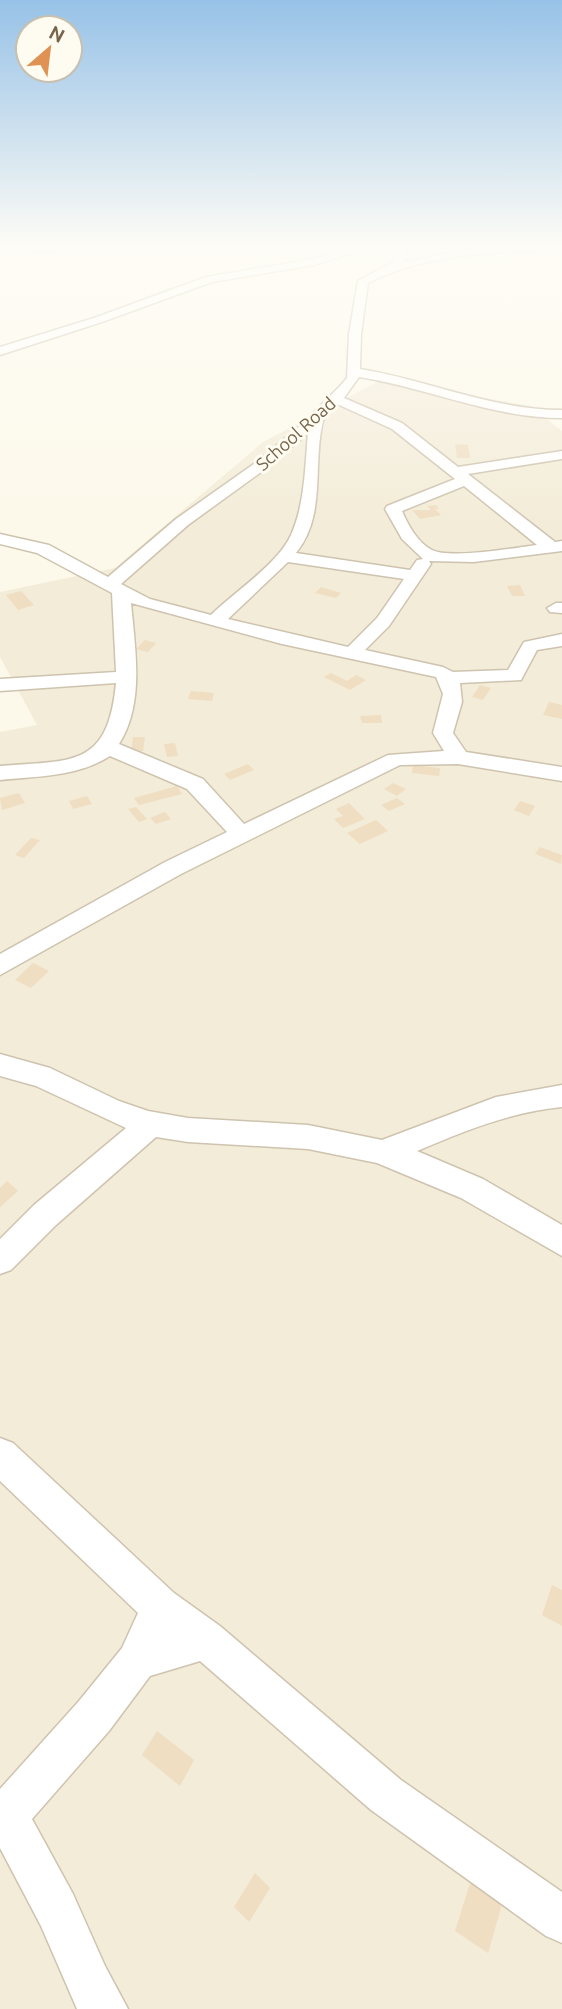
<svg xmlns="http://www.w3.org/2000/svg" width="562" height="2009" viewBox="0 0 562 2009" font-family="Ubuntu,sans-serif">
  <style>
    .residential { fill: #f3ecd8 }
    .building { fill: #f0dec2 }
    .lines { fill: none; stroke-linecap: round; stroke-linejoin: round }
    .street-casing { stroke: #cec3af; stroke-width: 3 }
    .street { fill: #fff; fill-rule: evenodd }
    .labels { text-anchor: middle; stroke-width: 6; stroke-linejoin: round; paint-order: stroke }
    .far-street-label { font-size: 18px; fill: #76644d; stroke: #fefcf0 }
  </style>
  <rect width="100%" height="100%" fill="#fcf9ea"/>
  <polygon class="residential" points="381,380 531,406 562,431 562,2009 0,2009 0,732 37,725 0,657 0,592 115,568 263,442"/>
  <g class="building">
    <polygon points="455,444 468,445 470,458 457,458"/>
    <polygon points="436,505 439,509 435,509 441,515 420,519 412,510 431,510 427,506"/>
    <polygon points="520,585 525,596 512,596 507,586"/>
    <polygon points="321,587 341,593 336,598 315,593"/>
    <polygon points="21,591 34,605 18,610 6,595"/>
    <polygon points="145,640 156,643 148,652 136,649"/>
    <polygon points="331,673 347,681 356,675 366,680 350,690 324,677"/>
    <polygon points="480,685 491,688 483,700 472,697"/>
    <polygon points="191,691 214,693 212,701 188,699"/>
    <polygon points="549,702 562,705 562,719 543,715"/>
    <polygon points="381,715 382,723 362,723 360,716"/>
    <polygon points="133,737 145,737 143,751 131,752"/>
    <polygon points="175,743 178,756 167,757 164,744"/>
    <polygon points="248,764 254,770 230,780 224,774"/>
    <polygon points="413,765 440,768 439,776 412,773"/>
    <polygon points="393,783 406,789 397,796 384,789"/>
    <polygon points="177,786 182,794 139,805 134,798"/>
    <polygon points="19,793 25,803 2,810 0,798"/>
    <polygon points="87,796 92,804 73,809 69,801"/>
    <polygon points="397,798 405,804 389,811 381,805"/>
    <polygon points="520,801 535,806 529,816 514,810"/>
    <polygon points="349,803 365,819 343,828 334,819 343,816 336,809"/>
    <polygon points="136,807 147,819 139,822 128,809"/>
    <polygon points="165,812 171,819 156,824 150,818"/>
    <polygon points="376,820 388,831 360,844 347,833"/>
    <polygon points="31,838 40,840 24,858 15,855"/>
    <polygon points="540,847 562,855 561,864 535,854"/>
    <polygon points="33,963 49,971 31,988 15,980"/>
    <polygon points="7,1181 18,1191 0,1207 0,1188"/>
    <polygon points="552,1585 562,1590 562,1626 542,1615"/>
    <polygon points="157,1731 194,1760 180,1786 142,1755"/>
    <polygon points="255,1873 270,1888 249,1922 234,1907"/>
    <polygon points="473,1874 505,1894 488,1953 455,1931"/>
  </g>
  <g class="lines">
    <g class="street-casing">
      <g id="street">
        <polygon points="0,245 96,245 91,248 43,251 0,249"/>
        <polygon points="362,245 378,245 314,265 212,282 102,322 0,355 0,347 94,318 206,277 313,259"/>
        <path d="M397,245H407L405,262L479,247L562,245V249C497,252 427,253 368,283L361,334L360,369C429,380 491,410 562,410V418C491,418 429,388 359,377L344,398L402,423L458,467L562,451V459L468,474L555,542L562,541V551L474,562L429,561L431,564L389,626L365,650L443,667L453,672L508,670L524,642L562,634V646L537,650L521,680L460,683L462,702L453,733L466,752L562,767V781L458,764L400,765L181,874L0,975V954L165,862L227,832L187,789L110,756C77,777 39,776 0,780V766C71,760 108,769 116,683L0,691V679L116,672L112,593L37,553L0,544V534L49,545L108,577L176,519L258,461L301,425L340,386L347,378L349,334L358,281L393,262ZM337,404L392,429L455,479L387,506L385,509L402,539L423,559L417,560L410,570L296,553C327,515 312,465 323,421C325,415 332,409 337,404ZM308,433C305,466 305,504 291,535C278,564 234,592 211,615L150,599L121,584L188,525L268,467ZM464,486L537,545C515,548 450,559 432,550C418,543 408,525 402,511ZM288,562L404,579L377,618L348,647L228,619ZM131,603L282,644L436,677L443,694L433,733L444,751L388,755L244,824L203,779L119,744C145,704 135,648 131,603Z"/>
        <polygon points="556,603 562,603 562,613 550,612 547,608"/>
        <path d="M0,1054L50,1068L119,1101L148,1111L188,1118L308,1125L382,1140L496,1097L562,1085V1107C510,1112 464,1131 417,1151L483,1179L562,1225V1256L461,1198L377,1163L308,1149L188,1142L156,1137L56,1225L11,1270L0,1274V1239L34,1205L126,1128L36,1086L0,1076Z"/>
        <polygon points="0,1438 13,1443 174,1593 220,1626 401,1780 562,1892 562,1943 546,1936 371,1810 200,1661 150,1676 109,1731 32,1819 73,1894 105,1966 128,2009 77,2009 41,1926 0,1848 0,1789 79,1701 122,1648 138,1613 0,1481"/>
      </g>
    </g>
    <use href="#street" class="street"/>
  </g>
  <linearGradient id="sky" x2="0" y2="1"><stop stop-color="#97c2e7"/><stop offset="0.47" stop-color="#fefcf6"/><stop offset="1" stop-color="#fefcf6" stop-opacity="0"/></linearGradient>
  <rect width="562" height="526" fill="url(#sky)"/>
  <g class="labels">
    <g class="far-street-label">
      <text transform="translate(296 434) rotate(-42)" y="6">School Road</text>
    </g>
  </g>
  <g transform="translate(49 49) rotate(28)"><circle r="33" fill="#fefcf0" stroke="#c8bfaf" stroke-width="2"/>
  <path d="M0-5L12 26L0 18L-12 26Z" fill="#e09154"/>
  <text y="-10" font-size="19" font-weight="bold" text-anchor="middle" fill="#76644d">N</text>
  </g>
</svg>
